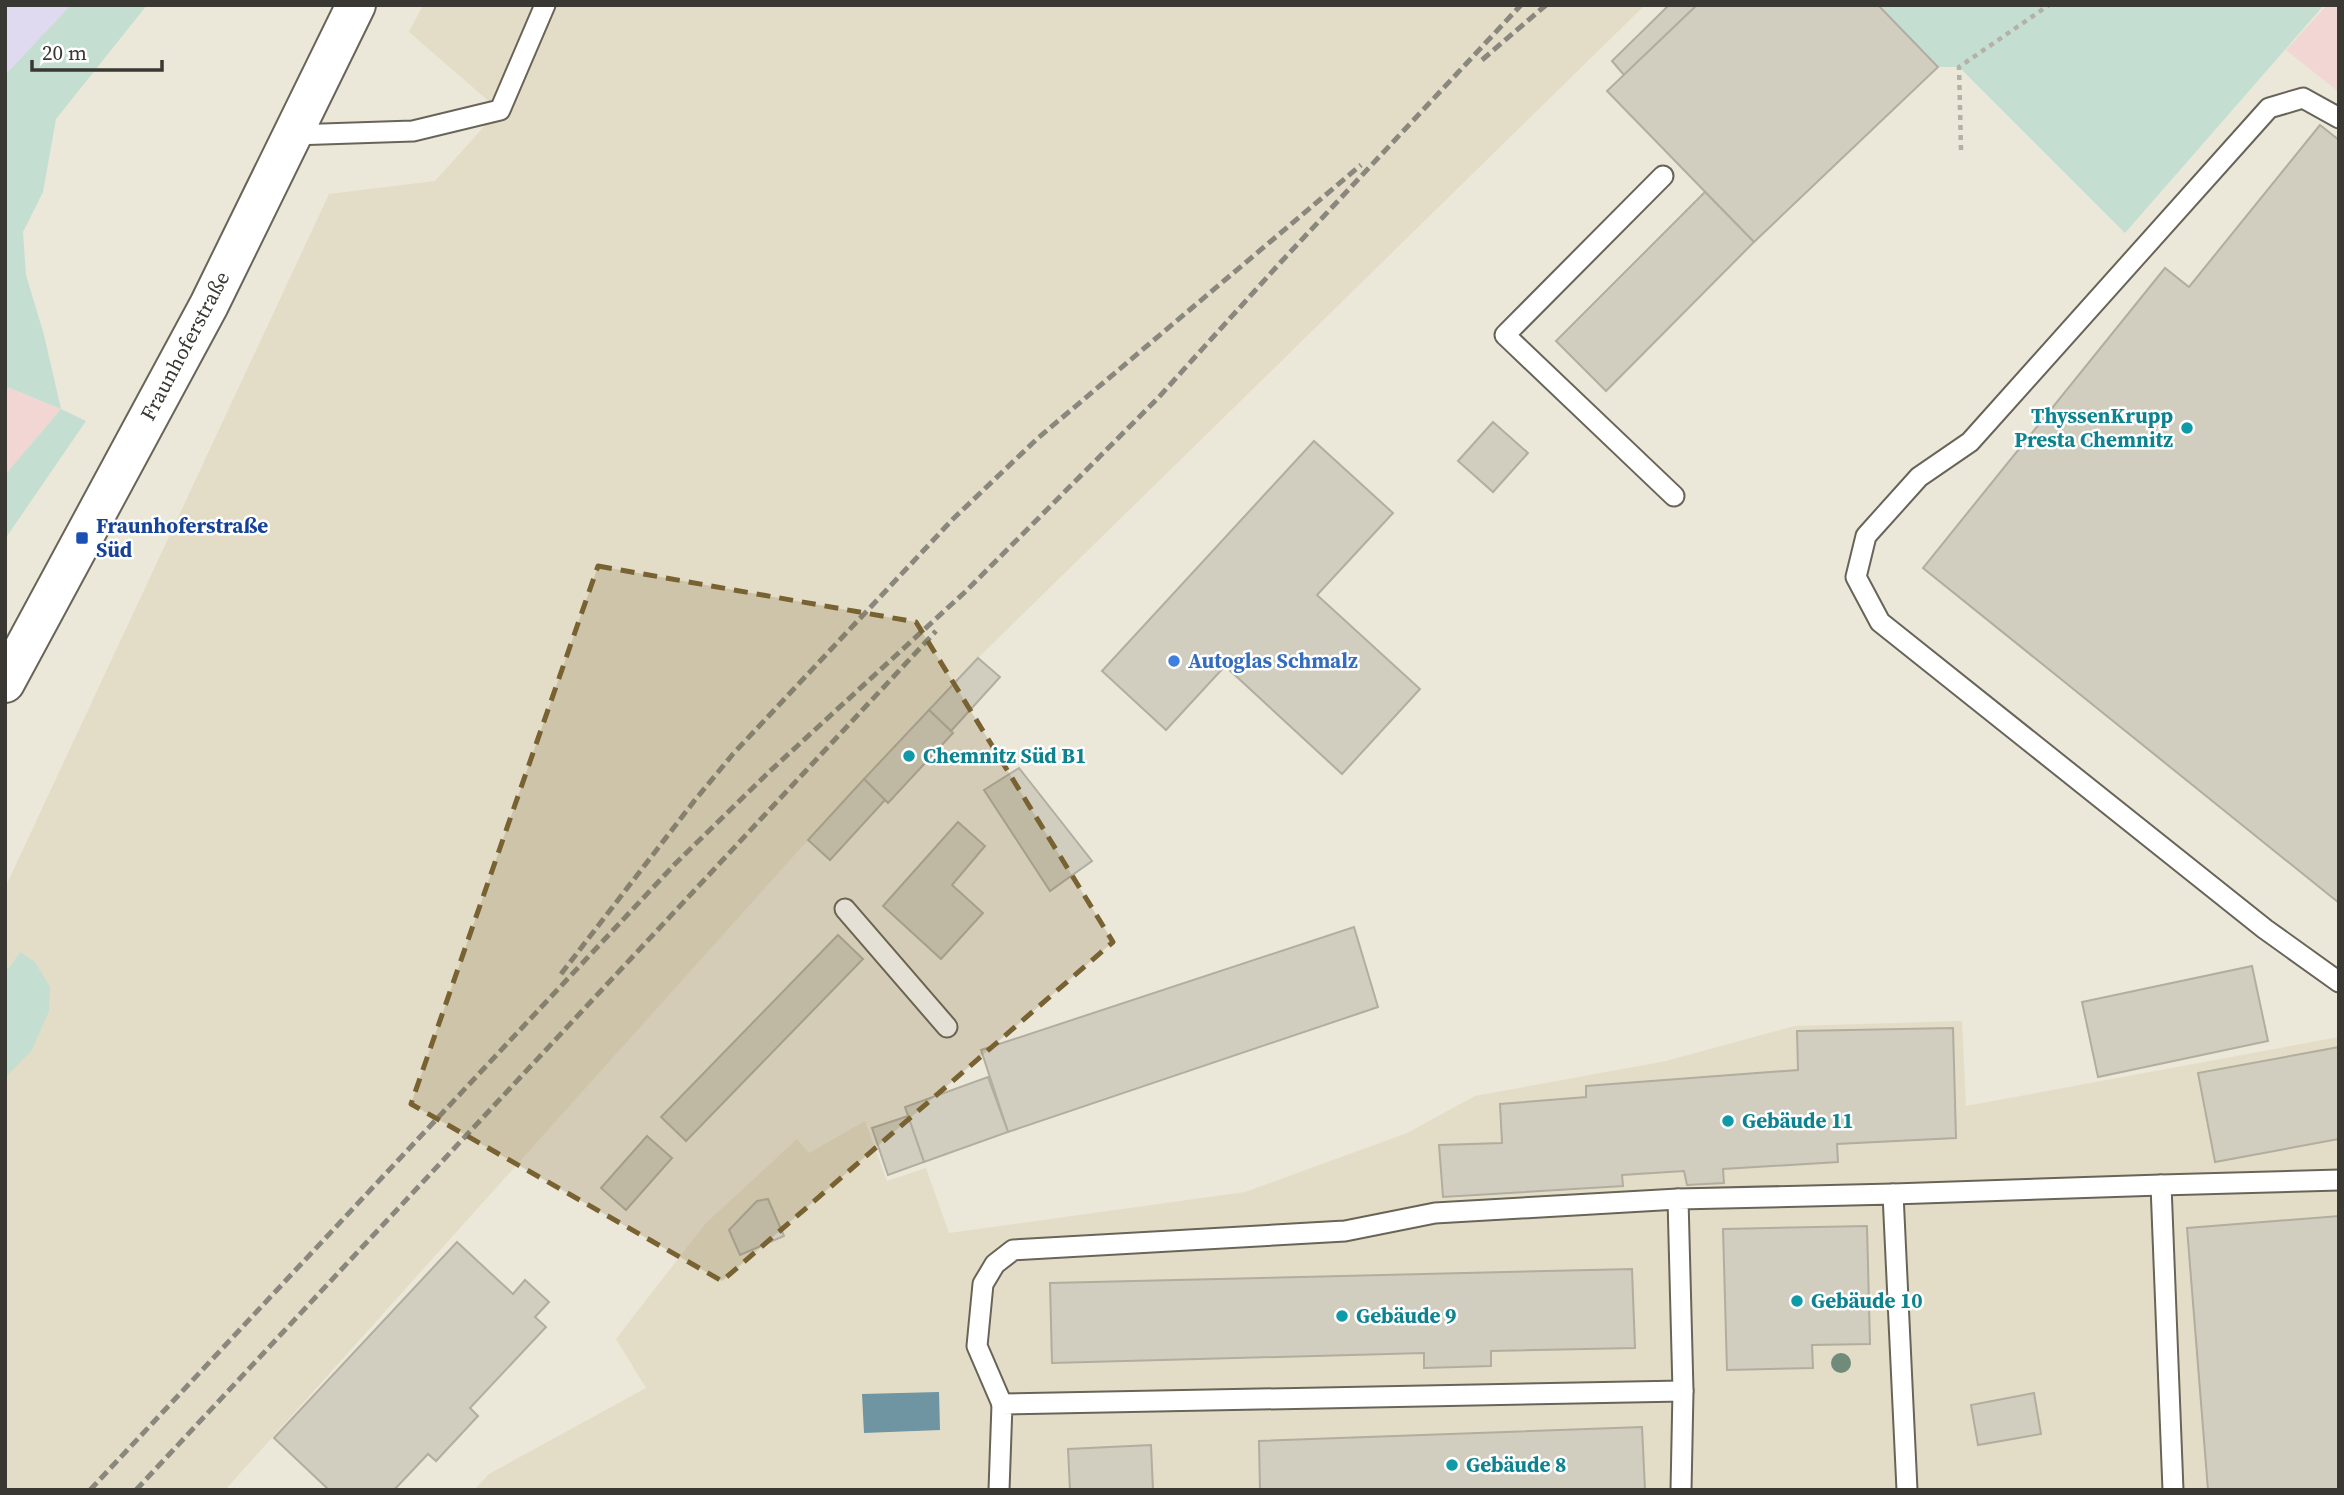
<svg xmlns="http://www.w3.org/2000/svg" width="2344" height="1495" viewBox="0 0 2344 1495" font-family="'Source Serif 4',serif">
  <style>
    .commercial { fill: #f1d6d3 }
    .built { fill: #e3ddc7 }
    .education { fill: #dfdaf0 }
    .green { fill: #c4dfd2 }
    .water { fill: #6e95a1 }
    .building { fill: #d1cdbf; stroke: #b1ad9f; stroke-width: 2 }
    .lines { fill: none; stroke-linecap: round; stroke-linejoin: round }
    .lane-casing { stroke: #686458; stroke-width: 23 }
    .secondary-casing { stroke: #686458; stroke-width: 42 }
    .path { stroke: #b4b1a6; stroke-width: 4.5; stroke-dasharray: 5 5; stroke-linecap: butt }
    .lane { stroke: #fff; stroke-width: 19 }
    .secondary { stroke: #fff; stroke-width: 38 }
    .rail { stroke: #8a887e; stroke-width: 5; stroke-dasharray: 10 5; stroke-linecap: butt }
    .tree { fill: #708b7a }
    .marked { fill: #786232; fill-opacity: 0.2; stroke: #786232; stroke-width: 5; stroke-dasharray: 14 9; stroke-linejoin: round }
    .culture-dot { fill: #0f9aa8; stroke: #fff; stroke-width: 2.5 }
    .transit-dot { fill: #1a4fb4; stroke: #fff; stroke-width: 2.5 }
    .shop-dot { fill: #3f7fe0; stroke: #fff; stroke-width: 2.5 }
    .labels { text-anchor: middle; stroke-width: 5; stroke-linejoin: round; paint-order: stroke }
    .street-label { font-size: 21px; fill: #393832; stroke: #fff }
    .culture-label { font-size: 21px; font-weight: bold; fill: #0d838f; stroke: #fff; text-anchor: start }
    .transit-label { font-size: 21px; font-weight: bold; fill: #164399; stroke: #fff; text-anchor: start }
    .shop-label { font-size: 21px; font-weight: bold; fill: #366cbe; stroke: #fff; text-anchor: start }
  </style>
  <rect width="100%" height="100%" fill="#ebe7d9"/>
  <g class="commercial">
    <polygon points="2327,5 2339,5 2339,92 2286,50"/>
    <polygon points="5,386 61,409 5,475"/>
  </g>
  <g class="built">
    <polygon points="423,5 1645,5 978,658 808,840 225,1490 5,1490 5,888 329,194 435,181 499,110 409,32"/>
    <polygon points="1962,1021 1966,1106 2339,1037 2339,1490 474,1490 489,1474 646,1388 616,1339 705,1224 797,1139 809,1153 865,1121 887,1181 926,1168 949,1233 1245,1192 1407,1133 1475,1096 1666,1061 1795,1026"/>
  </g>
  <polygon class="education" points="5,5 71,5 5,75"/>
  <g class="green">
    <polygon points="71,5 147,5 56,119 43,192 23,232 26,275 44,335 61,409 86,421 5,539 5,475 61,409 5,386 5,75"/>
    <polygon points="1878,5 2324,5 2125,233 1959,67 1938,67"/>
    <polygon points="20,952 35,962 50,987 49,1011 32,1050 5,1078 5,968 9,968"/>
  </g>
  <polygon class="water" points="939,1392 940,1430 864,1433 862,1394"/>
  <g class="building">
    <polygon points="1669,5 1697,5 1624,75 1612,61"/>
    <polygon points="1697,5 1878,5 1938,67 1754,242 1607,91"/>
    <polygon points="2320,125 2339,140 2339,903 1923,568 2165,268 2189,287"/>
    <polygon points="1705,192 1754,242 1606,391 1556,341"/>
    <polygon points="1493,422 1528,453 1493,492 1458,461"/>
    <polygon points="1314,441 1393,513 1317,595 1420,689 1342,774 1225,666 1166,730 1102,671"/>
    <polygon points="978,658 1000,677 951,731 929,710"/>
    <polygon points="929,710 953,733 888,803 864,779"/>
    <polygon points="1019,768 1092,861 1050,891 984,790"/>
    <polygon points="864,779 885,800 830,860 808,840"/>
    <polygon points="958,822 985,846 952,885 983,913 941,959 883,906"/>
    <polygon points="1354,927 1378,1007 1008,1132 981,1050"/>
    <polygon points="838,935 863,959 686,1141 661,1117"/>
    <polygon points="2252,966 2268,1041 2098,1077 2082,1002"/>
    <polygon points="1953,1028 1956,1138 1837,1144 1838,1162 1723,1169 1724,1183 1687,1185 1684,1171 1622,1175 1623,1186 1443,1197 1439,1145 1502,1143 1500,1104 1586,1097 1586,1086 1798,1070 1797,1031"/>
    <polygon points="2339,1047 2339,1139 2215,1162 2198,1073"/>
    <polygon points="988,1077 1008,1132 924,1162 905,1107"/>
    <polygon points="908,1116 924,1162 888,1175 872,1128"/>
    <polygon points="647,1136 672,1158 626,1210 601,1188"/>
    <polygon points="768,1199 784,1236 740,1255 729,1230 757,1201"/>
    <polygon points="2339,1216 2339,1490 2208,1490 2187,1228"/>
    <polygon points="1867,1226 1870,1344 1812,1345 1813,1368 1727,1370 1723,1229"/>
    <polygon points="457,1242 513,1294 525,1280 549,1302 535,1317 546,1327 470,1408 478,1416 436,1461 428,1454 394,1490 329,1490 274,1438"/>
    <polygon points="1632,1269 1635,1348 1491,1351 1491,1366 1424,1368 1424,1353 1052,1363 1050,1283"/>
    <polygon points="2034,1393 2041,1434 1978,1445 1971,1405"/>
    <polygon points="1642,1427 1645,1490 1260,1490 1259,1441"/>
    <polygon points="1151,1445 1153,1490 1070,1490 1068,1449"/>
  </g>
  <g class="lines">
    <g class="lane-casing">
      <g id="lane">
        <polyline points="2339,118 2303,98 2269,108 1970,442 1919,477 1866,536 1856,577 1880,622 2265,929 2339,982"/>
        <polyline points="293,135 413,131 500,110 545,5"/>
        <polyline points="1663,176 1505,335 1674,496"/>
        <polyline points="845,909 947,1027"/>
        <polyline points="1893,1194 2161,1185"/>
        <polyline points="1002,1404 977,1346 983,1284 995,1264 1013,1250 1345,1231 1435,1213 1678,1199"/>
        <polyline points="999,1490 1002,1404 1683,1391"/>
        <polyline points="1681,1490 1683,1391 1678,1199 1893,1194 1907,1490"/>
        <polyline points="2173,1490 2161,1185 2339,1180"/>
      </g>
    </g>
    <g class="secondary-casing">
      <polyline id="secondary" points="5,683 209,305 356,5"/>
    </g>
    <polyline class="path" points="1961,150 1959,67 2049,5"/>
    <use href="#lane" class="lane"/>
    <use href="#secondary" class="secondary"/>
    <g class="rail">
      <polyline points="1482,60 1546,5"/>
      <polyline points="561,974 695,800 733,754 953,519 1038,438 1361,165"/>
      <polyline points="90,1490 675,864 770,771 965,592 1158,398 1280,263 1521,5"/>
      <polyline points="136,1490 936,631"/>
    </g>
  </g>
  <circle class="tree" cx="1841" cy="1363" r="10"/>
  <path class="marked" d="M598,566L916,622L1113,942L722,1281L411,1104Z"/>
  <g class="culture-dot">
    <circle cx="2187" cy="428" r="7"/>
    <circle cx="909" cy="756" r="7"/>
    <circle cx="1728" cy="1121" r="7"/>
    <circle cx="1797" cy="1301" r="7"/>
    <circle cx="1342" cy="1316" r="7"/>
    <circle cx="1452" cy="1465" r="7"/>
  </g>
  <rect class="transit-dot" x="75" y="531" width="14" height="14" rx="3.5"/>
  <circle class="shop-dot" cx="1174" cy="661" r="7"/>
  <g class="labels">
    <g class="street-label">
      <text transform="translate(185 346) rotate(-62)" y="7">Fraunhoferstraße</text>
    </g>
    <g class="culture-label">
      <text x="2173" y="423" text-anchor="end">ThyssenKrupp<tspan x="2173" dy="24">Presta Chemnitz</tspan></text>
      <text x="923" y="763">Chemnitz Süd B1</text>
      <text x="1742" y="1128">Gebäude 11</text>
      <text x="1811" y="1308">Gebäude 10</text>
      <text x="1356" y="1323">Gebäude 9</text>
      <text x="1466" y="1472">Gebäude 8</text>
    </g>
    <g class="transit-label">
      <text x="96" y="533">Fraunhoferstraße<tspan x="96" dy="24">Süd</tspan></text>
    </g>
    <g class="shop-label">
      <text x="1188" y="668">Autoglas Schmalz</text>
    </g>
  </g>
  <rect width="2344" height="1495" fill="none" stroke="#393832" stroke-width="14"/>
  <path d="M32 60v10h130v-10" fill="none" stroke="#393832" stroke-width="3.5"/>
  <text x="42" y="60" font-size="21" fill="#393832" stroke="#ffffff" stroke-width="5" paint-order="stroke">20 m</text>
</svg>
